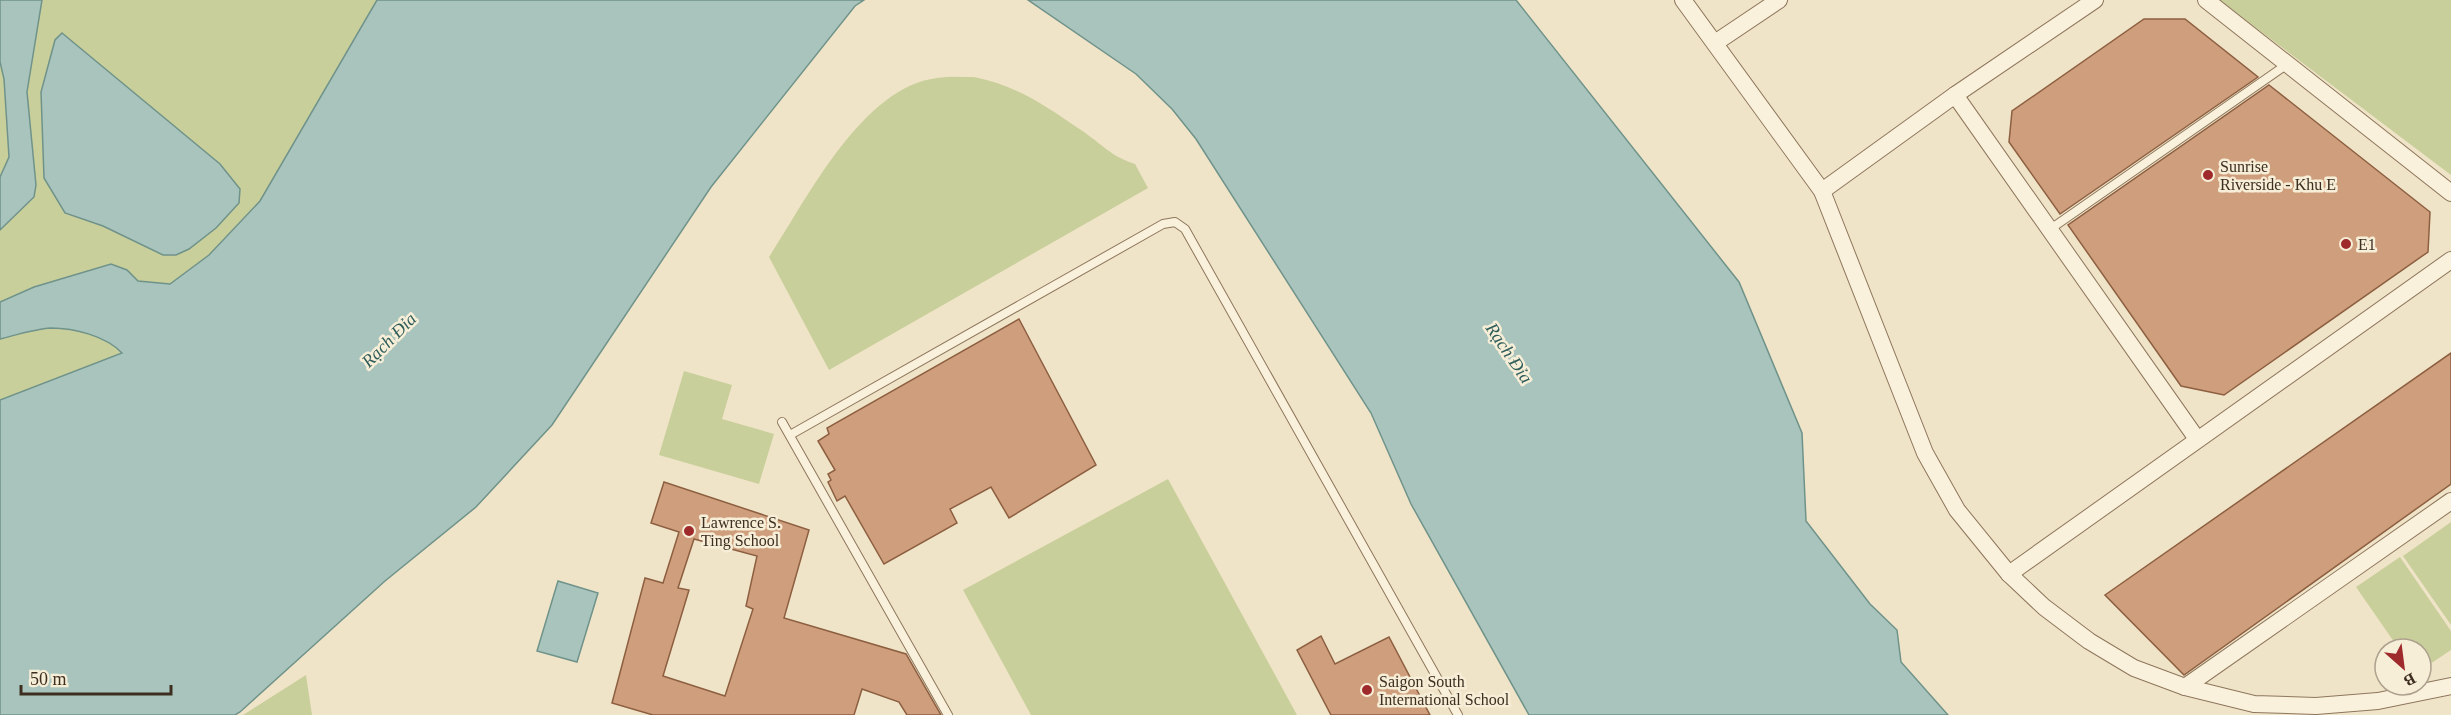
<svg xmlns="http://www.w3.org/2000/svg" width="2451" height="715" viewBox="0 0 2451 715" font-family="Georgia,serif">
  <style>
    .green { fill: #c9cf9b }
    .water { fill: #a9c4bc; stroke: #6f938a; stroke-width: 1.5 }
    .building { fill: #cf9f7d; stroke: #8d5f41; stroke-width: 1.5; fill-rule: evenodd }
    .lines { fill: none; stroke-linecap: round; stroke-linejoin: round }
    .lane-casing { stroke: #8d765c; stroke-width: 10 }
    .street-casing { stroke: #8d765c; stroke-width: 18 }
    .lane { stroke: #faf1dc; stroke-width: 8 }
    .street { stroke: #faf1dc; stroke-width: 16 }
    .poi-dot { fill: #9e2a2b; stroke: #f7eed8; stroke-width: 2 }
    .labels { text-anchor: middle; stroke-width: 5; stroke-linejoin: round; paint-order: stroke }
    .poi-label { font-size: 16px; fill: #3d2e20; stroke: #f7eed8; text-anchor: start }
    .water-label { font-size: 18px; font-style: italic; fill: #2f5d5a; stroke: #f7eed8 }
  </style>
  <rect width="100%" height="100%" fill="#f0e4c8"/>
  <g class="green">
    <polygon points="0,0 377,0 260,201 209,255 170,284 122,353 0,400"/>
    <polygon points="2219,0 2451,0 2451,175"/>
    <path d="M974,77C1016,85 1046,106 1081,130C1102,144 1110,156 1135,164L1148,188L829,370L769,257C807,199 862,87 937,78C949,76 962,77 974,77Z"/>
    <polygon points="684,371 732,385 722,419 774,434 759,484 659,455"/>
    <polygon points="1168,479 1297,715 1031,715 963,590"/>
    <polygon points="2451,522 2451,625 2403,556"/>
    <polygon points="2400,557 2451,631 2451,650 2421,670 2421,649 2399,649 2356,587"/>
    <polygon points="306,675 312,715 243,715"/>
  </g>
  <g class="water">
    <polygon points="0,0 42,0 27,92 36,185 34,197 0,230 0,177 9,157 4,79 0,62"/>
    <path d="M377,0H864L855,6L711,187L552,425L476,507L385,581L240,712L235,715H0V400L122,353C106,336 74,328 51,328C35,329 16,335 0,339V302L34,287L111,264L127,270L138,281L170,284L209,255L260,201Z"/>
    <polygon points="1028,0 1516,0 1739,282 1802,433 1806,521 1870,604 1897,630 1901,662 1948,715 1529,715 1411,504 1371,413 1196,139 1172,109 1136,74"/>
    <polygon points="62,33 220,164 240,189 239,203 216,228 189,249 176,255 163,255 103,226 65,213 44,178 41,92 55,40"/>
    <polygon points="558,581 598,593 577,662 537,651"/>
  </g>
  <g class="building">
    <polygon points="2144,19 2185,19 2258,77 2060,214 2009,142 2012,111"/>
    <polygon points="2269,85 2430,212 2428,252 2224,395 2181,386 2068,225"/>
    <polygon points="1019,319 1096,465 1009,518 991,487 950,509 957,523 884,564 845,496 837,501 828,482 831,480 828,474 835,470 818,441 829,434 827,428"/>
    <polygon points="2451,353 2451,484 2184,675 2105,595"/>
    <path d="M664,482L809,530L784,618L906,654L941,715H907L899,702L862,689L854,715H653L612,703L645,578L663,583L679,532L651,523ZM694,539L757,556L746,606L753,609L725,696L663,676L689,590L678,588Z"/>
    <polygon points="1321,636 1335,664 1389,637 1430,715 1331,715 1297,650"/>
  </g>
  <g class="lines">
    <g class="lane-casing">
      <g id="lane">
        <polyline points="2049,230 2286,65"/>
        <polyline points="782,422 948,715"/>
        <polyline points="790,435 1163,224 1175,222 1185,229 1458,715"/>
      </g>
    </g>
    <g class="street-casing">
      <g id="street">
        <polyline points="1683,0 1822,191 1925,453 1957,510 2009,574 2044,607 2089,641 2134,668 2185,687 2254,704 2316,706 2378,701 2451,686"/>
        <polyline points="2206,0 2451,193"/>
        <polyline points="1715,43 1779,0"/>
        <polyline points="1955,95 2197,439"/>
        <polyline points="1822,191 1955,95 2095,0"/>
        <polyline points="2009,574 2451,260"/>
        <polyline points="2185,687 2451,501"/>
      </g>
    </g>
    <use href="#lane" class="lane"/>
    <use href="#street" class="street"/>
  </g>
  <g class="poi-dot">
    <circle cx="2208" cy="175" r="6"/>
    <circle cx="2346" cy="244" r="6"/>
    <circle cx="689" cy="531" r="6"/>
    <circle cx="1367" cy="690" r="6"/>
  </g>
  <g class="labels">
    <g class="poi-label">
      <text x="2220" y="172">Sunrise<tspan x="2220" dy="18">Riverside - Khu E</tspan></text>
      <text x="2358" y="250">E1</text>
      <text x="701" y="528">Lawrence S.<tspan x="701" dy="18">Ting School</tspan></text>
      <text x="1379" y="687">Saigon South<tspan x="1379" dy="18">International School</tspan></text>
    </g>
    <g class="water-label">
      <text transform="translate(389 340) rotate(-45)" y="6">Rạch Đỉa</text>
      <text transform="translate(1509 353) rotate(56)" y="6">Rạch Đỉa</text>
    </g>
  </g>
  <g transform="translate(2403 667) rotate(152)"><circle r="28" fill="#f7eed8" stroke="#ada18e" stroke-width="1.5"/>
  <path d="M0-4.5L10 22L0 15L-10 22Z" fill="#9e2a2b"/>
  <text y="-9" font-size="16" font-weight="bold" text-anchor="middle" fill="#3d2e20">B</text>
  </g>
  <path d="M21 685v9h150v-9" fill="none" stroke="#3d2e20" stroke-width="3"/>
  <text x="30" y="685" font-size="18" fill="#3d2e20" stroke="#f7eed8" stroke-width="4.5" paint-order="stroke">50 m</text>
</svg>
